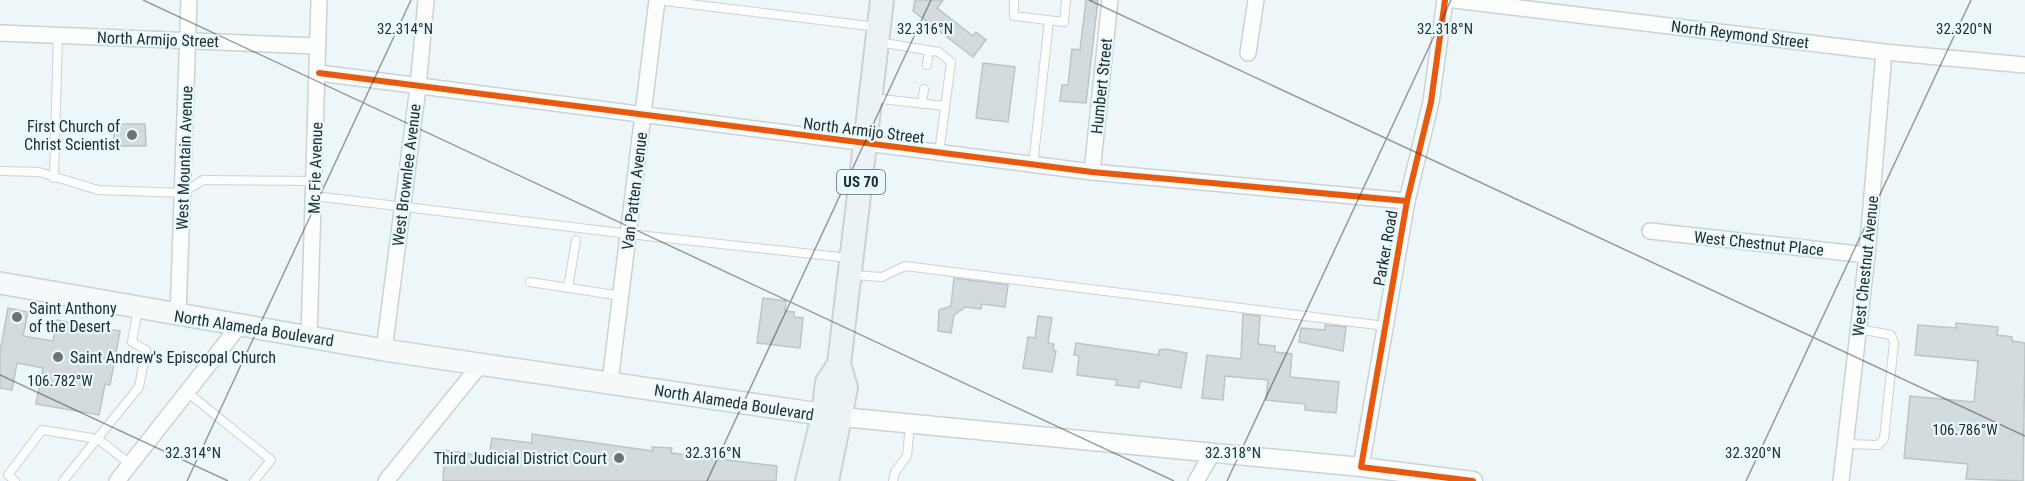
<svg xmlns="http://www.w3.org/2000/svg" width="2025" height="481" viewBox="0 0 2025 481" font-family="'Roboto Condensed',sans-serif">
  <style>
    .building { fill: #d4dbde; stroke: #bdc4c6; stroke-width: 1.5 }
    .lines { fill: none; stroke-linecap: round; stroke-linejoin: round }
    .service-casing { stroke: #cbd2d4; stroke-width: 10 }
    .minor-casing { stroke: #cbd2d4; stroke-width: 18 }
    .tertiary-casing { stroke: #cbd2d4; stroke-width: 21 }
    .secondary-casing { stroke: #cbd2d4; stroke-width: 24 }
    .primary-casing { stroke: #cdd2d3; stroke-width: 26 }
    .service { stroke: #fcfefe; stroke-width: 8 }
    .minor { stroke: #fcfefe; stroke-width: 15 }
    .tertiary { stroke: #fcfefe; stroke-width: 18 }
    .secondary { stroke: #f5f9fa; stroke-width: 21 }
    .primary { stroke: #ebf3f6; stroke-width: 22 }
    .cycleway-casing { stroke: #e8fafe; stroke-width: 10 }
    .cycleway { stroke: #e8590c; stroke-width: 6 }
    .ticks { fill: none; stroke: #262d2f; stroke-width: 1.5; stroke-opacity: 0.45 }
    .poi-dot { fill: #6c7376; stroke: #e8fafe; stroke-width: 2 }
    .labels { text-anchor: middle; stroke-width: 4.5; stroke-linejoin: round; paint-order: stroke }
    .shield { fill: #e8fafe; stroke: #606a6d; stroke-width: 1.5 }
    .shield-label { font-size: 15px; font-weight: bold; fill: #262d2f }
    .street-label { font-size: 16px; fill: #262d2f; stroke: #e8fafe }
    .poi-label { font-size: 16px; fill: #262d2f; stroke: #e8fafe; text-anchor: end }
    .ticks-label { font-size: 15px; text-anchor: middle; fill: #262d2f; stroke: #e8fafe; stroke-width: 4.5; stroke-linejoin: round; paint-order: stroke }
  </style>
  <rect width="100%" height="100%" fill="#edf6f9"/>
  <g class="building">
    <polygon points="915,0 943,0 937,8 973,36 976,32 986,40 973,57 913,11"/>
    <polygon points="1086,0 1098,0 1086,103 1060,101 1062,85 1068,85 1072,49 1080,50"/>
    <polygon points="983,63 1015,67 1008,122 976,118"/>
    <polygon points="114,124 145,124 146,146 114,146"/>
    <polygon points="954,278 1008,285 1005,307 982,304 981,309 966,307 954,315 951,333 938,331 939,310 951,306"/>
    <polygon points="763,298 786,301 785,311 794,312 794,317 803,318 800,348 757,343"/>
    <polygon points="8,308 28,312 23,336 53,341 57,320 120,331 110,385 105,384 99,415 36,404 43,368 17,363 12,390 0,388 0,352"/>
    <polygon points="1243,314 1260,316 1258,344 1275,346 1275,352 1292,354 1290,377 1339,382 1336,413 1305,410 1305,404 1266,400 1268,380 1225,376 1223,400 1202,398 1207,355 1241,359"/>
    <polygon points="1038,316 1052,318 1048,343 1054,344 1053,350 1056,351 1052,372 1023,368 1028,337 1035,338"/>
    <polygon points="1956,323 1998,327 1997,335 2012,337 2012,341 2025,343 2023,481 1966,479 1968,464 1904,458 1910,396 1974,402 1978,361 1915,355 1918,325 1956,328"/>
    <polygon points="1325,325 1346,327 1343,351 1299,342 1301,328 1325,330"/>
    <polygon points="1076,343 1159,355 1159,350 1166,349 1187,353 1181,388 1140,381 1139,388 1116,385 1117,380 1077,375 1079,356 1074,355"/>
    <polygon points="532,434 653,451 652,447 672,448 671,453 777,466 776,481 443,481 445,450 489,457 492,438 532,443"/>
  </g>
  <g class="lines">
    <g class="service-casing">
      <g id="service">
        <polyline points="657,0 877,27"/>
        <polyline points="1014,0 1014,16 1064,22 1066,0"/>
        <polyline points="878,42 939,52 951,62 939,153"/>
        <polyline points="927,65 929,50"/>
        <polyline points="872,98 945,106"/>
        <polyline points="922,104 924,89"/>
        <polyline points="1033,165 1049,21"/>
        <polyline points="0,171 39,172 98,190 183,193 203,180 314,181"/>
        <polyline points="54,178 58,35"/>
        <polyline points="314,196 629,234 849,258"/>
        <polyline points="853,275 882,277 905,266 1385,326"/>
        <polyline points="530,282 621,296"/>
        <polyline points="568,288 576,240"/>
        <polyline points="187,392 271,460 254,481"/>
        <polyline points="1845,444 1878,445 1884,439 1894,342 1891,335 1859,329"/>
        <polyline points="15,481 8,475 42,430 98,439 130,464"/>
        <polyline points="63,481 139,387 146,350 132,342 138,308"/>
        <polyline points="893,481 895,472 907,456 910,424"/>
      </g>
    </g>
    <g class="minor-casing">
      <g id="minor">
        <polyline points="1454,0 1884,52 2025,65"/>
        <polyline points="0,33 316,46"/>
        <polyline points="1248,53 1256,0"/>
        <polyline points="319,73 1092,172 1407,201"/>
        <polyline points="1092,172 1110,0"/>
        <polyline points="1650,231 1867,255"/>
        <polyline points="178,316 189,0"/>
        <polyline points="309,337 319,0"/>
        <polyline points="384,350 418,87 426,0"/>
        <polyline points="610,382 657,0"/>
        <polyline points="1361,467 1407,201 1431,102 1445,0"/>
        <polyline points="117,481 239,326"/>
        <polyline points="386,481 480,365"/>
        <polyline points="1196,481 1212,454"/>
        <polyline points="1841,481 1867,255 1884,52"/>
      </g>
    </g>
    <g class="tertiary-casing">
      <polyline id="tertiary" points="842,417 1361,467 1473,481"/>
    </g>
    <g class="secondary-casing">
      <polyline id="secondary" points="0,283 384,350 840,417"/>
    </g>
    <g class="primary-casing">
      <g id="primary">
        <polyline points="807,481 823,416 827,382 839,364"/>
        <polyline points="827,481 846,388 839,364 882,0"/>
      </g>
    </g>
    <use href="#service" class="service"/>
    <use href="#minor" class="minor"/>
    <use href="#tertiary" class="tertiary"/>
    <use href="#secondary" class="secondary"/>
    <use href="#primary" class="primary"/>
    <g class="cycleway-casing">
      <g id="cycleway">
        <polyline points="1445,0 1431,102 1407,201 1361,467 1473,481"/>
        <polyline points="319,73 1092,172 1407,201"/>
      </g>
    </g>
    <use href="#cycleway" class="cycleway"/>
  </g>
  <path class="ticks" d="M143,0L1174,481M1089,0L2025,436M0,375L228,481M187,481L411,0M707,481L931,0M1227,481L1451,0M1746,481L1971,0"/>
  <g class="poi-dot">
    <circle cx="132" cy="135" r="6"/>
    <circle cx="17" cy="317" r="6"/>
    <circle cx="58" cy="357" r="6"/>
    <circle cx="619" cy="458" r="6"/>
  </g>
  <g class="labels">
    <rect class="shield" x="837" y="170" width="48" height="24" rx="4.5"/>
    <g class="shield-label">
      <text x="861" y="187">US 70</text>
    </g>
    <g class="street-label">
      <text transform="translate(1740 34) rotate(7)" y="6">North Reymond Street</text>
      <text transform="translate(158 39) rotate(2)" y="6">North Armijo Street</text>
      <text transform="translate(1101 86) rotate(-84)" y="6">Humbert Street</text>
      <text transform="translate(864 130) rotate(7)" y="6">North Armijo Street</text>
      <text transform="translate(184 158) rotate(-88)" y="6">West Mountain Avenue</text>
      <text transform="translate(315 168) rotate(-88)" y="6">Mc Fie Avenue</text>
      <text transform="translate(406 175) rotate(-83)" y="6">West Brownlee Avenue</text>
      <text transform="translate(634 191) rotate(-83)" y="6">Van Patten Avenue</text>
      <text transform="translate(1759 243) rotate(6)" y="6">West Chestnut Place</text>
      <text transform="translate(1385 248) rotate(-80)" y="6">Parker Road</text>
      <text transform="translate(1865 266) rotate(-84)" y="6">West Chestnut Avenue</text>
      <text transform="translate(254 328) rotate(9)" y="6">North Alameda Boulevard</text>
      <text transform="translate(734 402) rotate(9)" y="6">North Alameda Boulevard</text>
    </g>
    <g class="poi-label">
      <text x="120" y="132">First Church of<tspan x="120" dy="18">Christ Scientist</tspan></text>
      <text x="29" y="314" text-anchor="start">Saint Anthony<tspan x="29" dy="18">of the Desert</tspan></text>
      <text x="70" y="363" text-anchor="start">Saint Andrew's Episcopal Church</text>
      <text x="607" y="464">Third Judicial District Court</text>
    </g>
  </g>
  <g class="ticks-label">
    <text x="405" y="34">32.314°N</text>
    <text x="925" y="34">32.316°N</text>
    <text x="1445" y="34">32.318°N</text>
    <text x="1964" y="34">32.320°N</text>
    <text x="60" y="386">106.782°W</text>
    <text x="1965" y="435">106.786°W</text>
    <text x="193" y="458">32.314°N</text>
    <text x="713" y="458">32.316°N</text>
    <text x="1233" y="458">32.318°N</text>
    <text x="1753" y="458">32.320°N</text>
  </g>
</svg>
